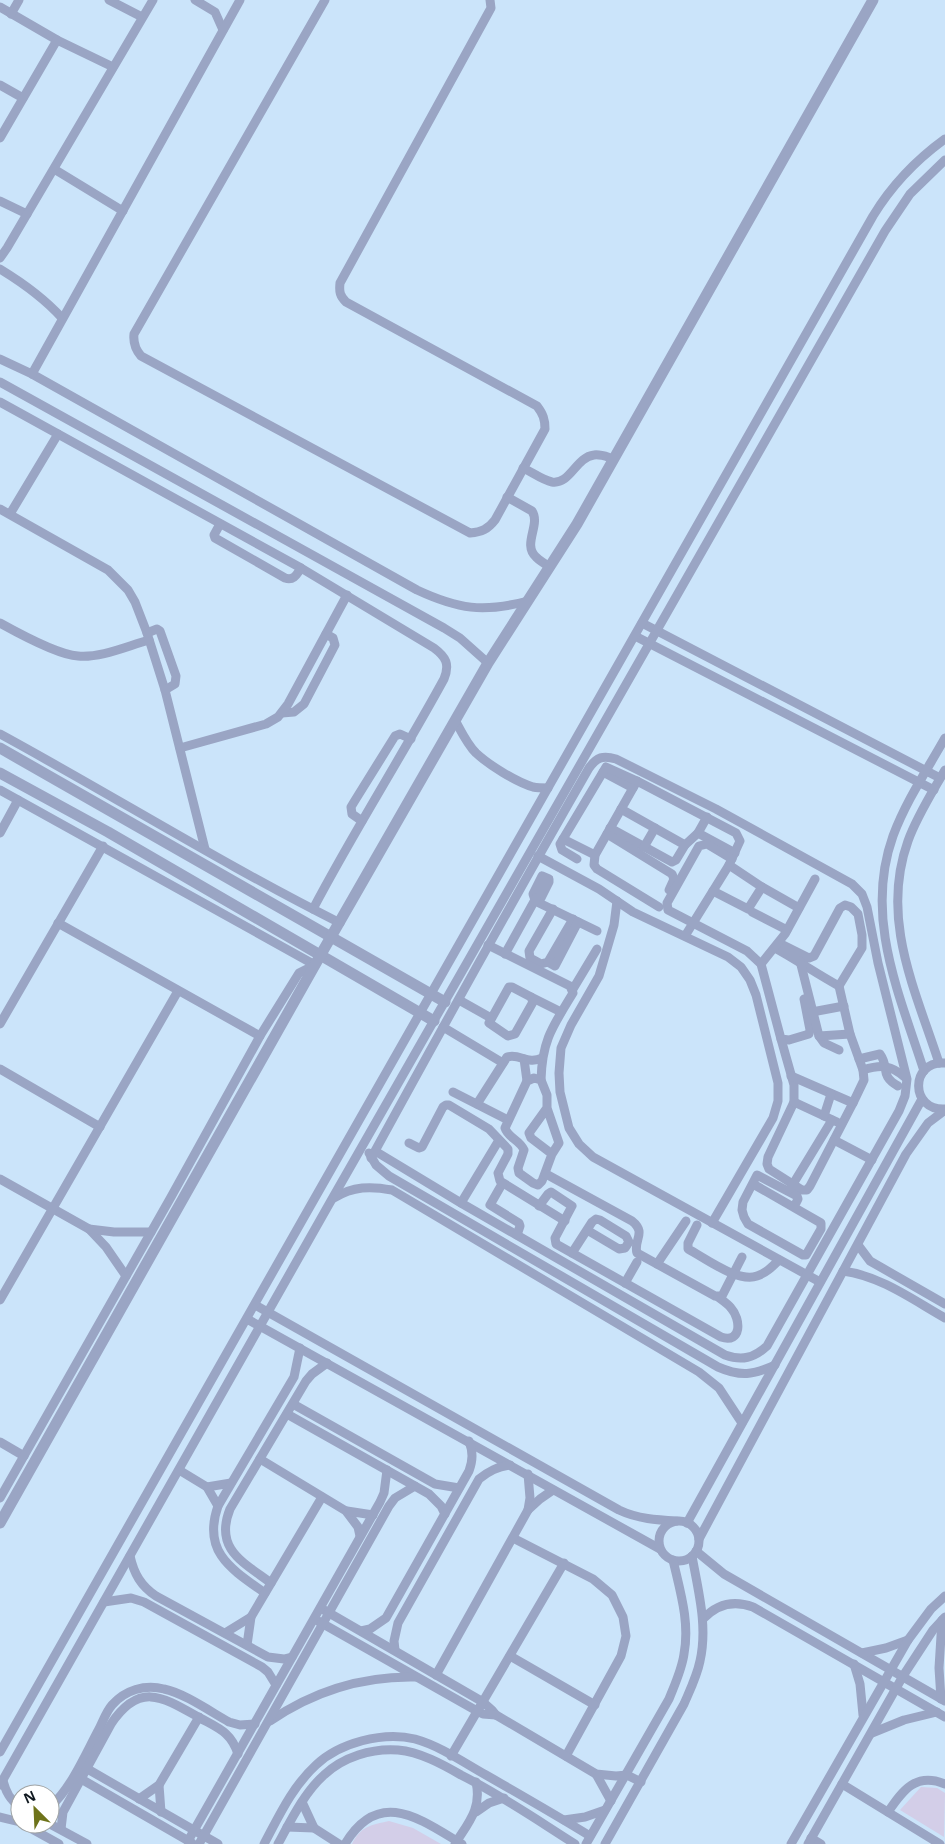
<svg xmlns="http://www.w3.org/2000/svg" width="945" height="1844" viewBox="0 0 945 1844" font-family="'Noto Sans',sans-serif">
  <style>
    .green { fill: #d3cee8 }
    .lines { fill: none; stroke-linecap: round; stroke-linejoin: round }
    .minor { stroke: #9aa5c4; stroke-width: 9 }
    .tertiary { stroke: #9aa5c4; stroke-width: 11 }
  </style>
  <rect width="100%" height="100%" fill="#cbe4fa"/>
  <g class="green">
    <polygon points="921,1787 937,1788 945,1793 944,1837 900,1810"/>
    <path d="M389,1821L413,1828L441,1844H352C361,1826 371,1825 389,1821Z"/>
  </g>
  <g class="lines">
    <g class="minor">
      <polyline points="109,0 142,17"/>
      <polyline points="195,0 215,12 223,30"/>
      <path d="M325,0L134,334C133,343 135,349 141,356L470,533C482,532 488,529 495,520L545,429C545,419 543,414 537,406L346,302C340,296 339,292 340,283L491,8L490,0"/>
      <polyline points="0,7 57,40 113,67"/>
      <polyline points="11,14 19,0"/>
      <polyline points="0,85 23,98"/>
      <polyline points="0,138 57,40"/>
      <polyline points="54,169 123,211"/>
      <polyline points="0,201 27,214"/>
      <polyline points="0,258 7,248 153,0"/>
      <path d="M0,269C23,283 44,298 62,318"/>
      <path d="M0,359L32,374L417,590C458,609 483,613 528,601"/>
      <polyline points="32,374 240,0"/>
      <polyline points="0,382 444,628 460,638 488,663"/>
      <path d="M0,402L301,568L434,648C446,657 450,664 444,679C402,756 354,831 313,909"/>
      <path d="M523,468C532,472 542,480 552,482C570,485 576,457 594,455C601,454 607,457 614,459"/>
      <path d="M507,497L532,511C541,525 522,544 536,557C540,561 545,564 550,567"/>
      <polyline points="0,509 108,570 128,590 135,602 147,633 165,690 205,849"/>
      <polyline points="10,514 58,434"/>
      <path d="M220,524L214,535L215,538L285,578C294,581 297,574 301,568"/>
      <path d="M0,623C18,633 59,655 78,656C101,658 127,646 149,640"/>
      <polyline points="642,623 940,778"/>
      <polyline points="147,633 157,629 160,631 176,676 175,684 165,690"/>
      <polyline points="635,636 934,790"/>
      <polyline points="282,713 294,712 304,704 335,645 333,638 326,634"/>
      <path d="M455,720C461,731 467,744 476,753C489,765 516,782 533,787C538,788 544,788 548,788"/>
      <path d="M0,734C114,796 224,865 340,923"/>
      <polyline points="180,748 266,724 278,717 288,704 347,595"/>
      <polyline points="603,772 633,788"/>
      <polyline points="637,781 595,855 594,865 597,869 659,907"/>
      <polyline points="0,790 315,965"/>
      <polyline points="621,809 685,845"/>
      <polyline points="362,821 352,814 351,807 354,802 395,736 400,734 411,739"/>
      <polyline points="610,828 672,862 676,860 685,845 698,833 707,817"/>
      <polyline points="0,833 18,800"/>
      <polyline points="698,833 735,853"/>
      <polyline points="607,834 672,874 674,879 669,890"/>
      <polyline points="563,839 595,855"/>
      <polyline points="644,847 655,828"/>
      <polyline points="538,856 599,889 633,912 728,957 741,967 750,980 756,995 778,1083 778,1101 773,1118 712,1223"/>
      <polyline points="577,859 562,850 560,844 606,767 637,781 736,833 740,841 729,865 685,936"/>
      <polyline points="732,859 707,844 699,846 667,903 668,910 747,951 761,964 781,1039 789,1040 809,1034 810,1030 804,999"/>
      <polyline points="729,865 762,887 799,908"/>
      <polygon points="542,876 549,879 549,882 541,898 538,899 534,897 533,894"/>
      <polyline points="713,891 748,909 762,887"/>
      <polyline points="535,901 597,931"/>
      <polyline points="617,901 614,925 599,976 571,1025 561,1048 559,1073 560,1092 569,1128 579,1144 593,1157 820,1282"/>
      <polyline points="553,909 529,951 530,958 541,964 548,962 573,919"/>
      <polyline points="752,912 787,930"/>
      <polyline points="58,923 260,1036"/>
      <path d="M488,945L570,986L573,993C553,1026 542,1040 541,1080"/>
      <path d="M775,948C797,960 817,974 839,986L862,948V935L858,914L851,907L845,905L840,908L814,956L809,958L779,943"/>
      <polyline points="505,954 536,898"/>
      <polyline points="800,961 819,1036 824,1043 839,1050"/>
      <polyline points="548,962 555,966 578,922"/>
      <polyline points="761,964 785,934 815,879"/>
      <polygon points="509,987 512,987 531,997 533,1002 515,1034 508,1036 489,1023"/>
      <polyline points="573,989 597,949"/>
      <polyline points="531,997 561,1012"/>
      <polyline points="459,1000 491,1018"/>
      <polyline points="812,1012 844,1006"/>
      <polyline points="0,1024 103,846"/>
      <polyline points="443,1027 503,1063"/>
      <polyline points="819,1036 850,1034"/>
      <polyline points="781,1039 794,1085 794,1102 768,1157 767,1164 769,1169 802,1190 807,1190 810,1186 853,1103"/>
      <polyline points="524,1059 527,1081"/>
      <path d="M859,1059L880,1054C890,1068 879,1075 898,1086"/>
      <path d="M939,1063C915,989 880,919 908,841C917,816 932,793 945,770"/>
      <path d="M944,1063C910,1061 910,1111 945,1109"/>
      <polyline points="0,1069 100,1127"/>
      <path d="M863,1070C882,1064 891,1065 906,1078"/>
      <path d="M924,1071C899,993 864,917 893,836C906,801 927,770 945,738"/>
      <polyline points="791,1076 853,1103 864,1080 863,1070 850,1034 839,986"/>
      <polyline points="453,1092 508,1120"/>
      <polyline points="794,1102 837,1122"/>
      <path d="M477,1104L507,1057C520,1053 527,1065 542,1058"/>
      <path d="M547,1108V1095L541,1080L534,1078L527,1081L505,1128C508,1138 520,1140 524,1150L518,1168L519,1173L533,1183L538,1185L542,1181L552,1154L559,1143L547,1108L529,1133L531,1138L552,1154"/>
      <polyline points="824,1116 831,1094"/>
      <polyline points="834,1140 872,1160"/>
      <polyline points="409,1143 419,1148 422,1147 443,1107 446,1105 449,1105 489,1129 508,1149 508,1154 498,1173 500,1181 565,1221"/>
      <path d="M369,1153L376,1165L389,1176L718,1367C741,1377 753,1375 775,1365"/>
      <path d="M371,1158L375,1151C445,1023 516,895 589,768C597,757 603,755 616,759L716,809L852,884L862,894L867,907L878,963L907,1079L905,1096L899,1111L767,1346C754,1358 742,1361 725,1355L461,1203L375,1151"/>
      <path d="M546,1174L632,1221C647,1233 633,1240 637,1253L715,1296H722L742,1257"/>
      <polyline points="0,1179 89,1229 106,1247 126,1276"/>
      <polyline points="502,1184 490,1205 519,1223 520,1226 517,1235"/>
      <polyline points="753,1184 821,1223 821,1229 806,1255 803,1255 748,1224 744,1217 742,1210 743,1202 757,1175 797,1196 798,1199 794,1207"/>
      <polyline points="790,1189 832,1120"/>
      <path d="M334,1198C353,1186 371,1186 392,1190L699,1372L719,1388L742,1423"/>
      <polyline points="461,1203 499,1140"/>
      <path d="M539,1206L548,1194L551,1192L572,1206L555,1238L556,1244L721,1337C742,1344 741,1319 731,1308C728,1304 722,1300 718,1297"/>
      <path d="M697,1225L688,1243V1249C705,1258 738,1283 757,1276C766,1273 772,1267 779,1260"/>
      <polyline points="89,1229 114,1232 151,1232"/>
      <polyline points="858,1245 870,1261 945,1304"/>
      <polyline points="572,1253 592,1222 596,1219 600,1220 626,1236 629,1242 625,1248 619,1249 587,1230"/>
      <polyline points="657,1264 686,1221"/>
      <path d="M843,1271C881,1276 913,1300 945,1318"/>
      <polyline points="625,1283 637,1262"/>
      <polyline points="0,1300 178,991"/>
      <path d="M255,1305L619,1510C638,1519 657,1520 677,1521"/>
      <polyline points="247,1319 660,1549"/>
      <polyline points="293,1404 435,1484 459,1488"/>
      <polyline points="287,1414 429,1494 441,1506 445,1514"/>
      <polyline points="0,1442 24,1456"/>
      <polyline points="260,1459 346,1511 358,1527 360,1536"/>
      <polyline points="179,1470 207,1487 218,1506"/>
      <polyline points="528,1474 530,1498 528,1510"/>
      <polyline points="207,1487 231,1483"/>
      <polyline points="0,1498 171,1197 260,1036 299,973 315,965"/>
      <polyline points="347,1511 373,1515"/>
      <circle cx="679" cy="1541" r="20"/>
      <polyline points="687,1523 922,1099"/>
      <polyline points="513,1538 593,1579 612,1595 623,1617 626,1636 621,1656 566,1756"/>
      <polyline points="699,1539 906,1154 928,1123 945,1110"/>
      <polyline points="696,1551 724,1574 945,1701"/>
      <path d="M130,1556C134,1574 141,1586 156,1596L268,1657L284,1659L292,1657"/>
      <path d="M271,1583C243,1562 214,1549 230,1509L306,1381L312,1374L327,1363"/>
      <path d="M265,1593C231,1569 202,1552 218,1506L294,1377L300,1348"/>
      <polyline points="104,1602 131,1598 144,1602 262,1667 268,1672 276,1685"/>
      <polyline points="324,1610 483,1702 492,1710 496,1715 596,1774 616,1776 627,1775 641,1782"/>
      <path d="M703,1619C717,1604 734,1600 753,1607L945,1717"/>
      <polyline points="318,1621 477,1711 483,1714 496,1715"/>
      <path d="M361,1631L370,1629L386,1618L469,1471C473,1460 473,1452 469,1441"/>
      <polyline points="225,1633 251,1617"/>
      <polyline points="247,1645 251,1617 322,1497"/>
      <path d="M395,1650L394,1641L398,1623L479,1479C489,1471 497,1467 510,1465"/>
      <polyline points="862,1653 886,1648 908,1640"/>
      <polyline points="510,1656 595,1705"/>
      <polyline points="854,1664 860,1684 863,1715"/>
      <polyline points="436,1675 528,1510 540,1499 553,1490"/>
      <polyline points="941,1699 939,1668 942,1620"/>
      <path d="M270,1721C314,1691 361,1676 415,1677"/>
      <polyline points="872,1733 904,1720 937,1712"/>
      <path d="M0,1752L873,216C892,185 916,160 945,139"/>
      <polyline points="451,1756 564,1563"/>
      <polyline points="84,1767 218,1844"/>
      <polyline points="596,1774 611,1801"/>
      <polyline points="76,1776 192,1843"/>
      <path d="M3,1781C6,1792 10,1800 20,1807"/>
      <polyline points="842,1784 940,1844"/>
      <polyline points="0,1785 332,1199 885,231 910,194 945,160"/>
      <polyline points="159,1785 161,1812"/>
      <polyline points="139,1799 159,1785 199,1717"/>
      <polyline points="302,1802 314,1828"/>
      <path d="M50,1807C72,1787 85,1755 99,1729C103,1721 106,1712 112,1705C125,1690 145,1684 164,1689C184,1693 211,1712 229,1722L240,1725L255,1724"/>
      <polyline points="476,1812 489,1803 504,1798"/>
      <path d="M888,1812C903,1790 916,1772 945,1784"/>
      <polyline points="0,1817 20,1822"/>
      <polyline points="564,1820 585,1817 605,1810"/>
      <polyline points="23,1824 59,1844"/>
      <polyline points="50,1824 87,1844"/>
      <polyline points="287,1827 314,1828 339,1844"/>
      <path d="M61,1829L63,1812L111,1724C140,1681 163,1697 200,1718C218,1728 231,1732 238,1754"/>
      <polyline points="811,1838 821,1844"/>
      <polyline points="188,1841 380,1502 384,1493 387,1470"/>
      <polyline points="199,1844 389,1506 395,1498 415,1486"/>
      <path d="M264,1844C279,1816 292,1787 316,1765C339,1743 383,1731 415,1739C440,1746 463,1762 486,1775C521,1795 556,1815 590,1836"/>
      <path d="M278,1844C291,1820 304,1793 324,1775C343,1757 372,1748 398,1750C420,1752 442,1764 461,1775C501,1795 537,1820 575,1844"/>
      <path d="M345,1844C379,1787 420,1819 462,1844"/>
      <path d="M455,1844C468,1823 482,1809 476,1782"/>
      <path d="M586,1844L669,1699C675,1684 682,1669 684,1654C690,1622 680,1591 673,1560"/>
      <path d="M605,1844L684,1704C690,1690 697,1676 700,1661C708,1626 698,1590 692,1556"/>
      <polyline points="791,1844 908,1640 931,1609 945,1596"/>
      <polyline points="808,1844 903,1676 933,1630 945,1617"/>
    </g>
    <g class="tertiary">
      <polyline points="0,748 445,1002"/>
      <polyline points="0,773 108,832 434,1021"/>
      <polyline points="0,1523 320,956 488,663 577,524 873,0"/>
    </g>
  </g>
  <g transform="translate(35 1809) rotate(336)"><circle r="24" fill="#ffffff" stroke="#9fa3a5"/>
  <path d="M0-4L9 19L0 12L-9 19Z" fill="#6e731a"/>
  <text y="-8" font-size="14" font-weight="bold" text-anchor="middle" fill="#0f181f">N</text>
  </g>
</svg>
